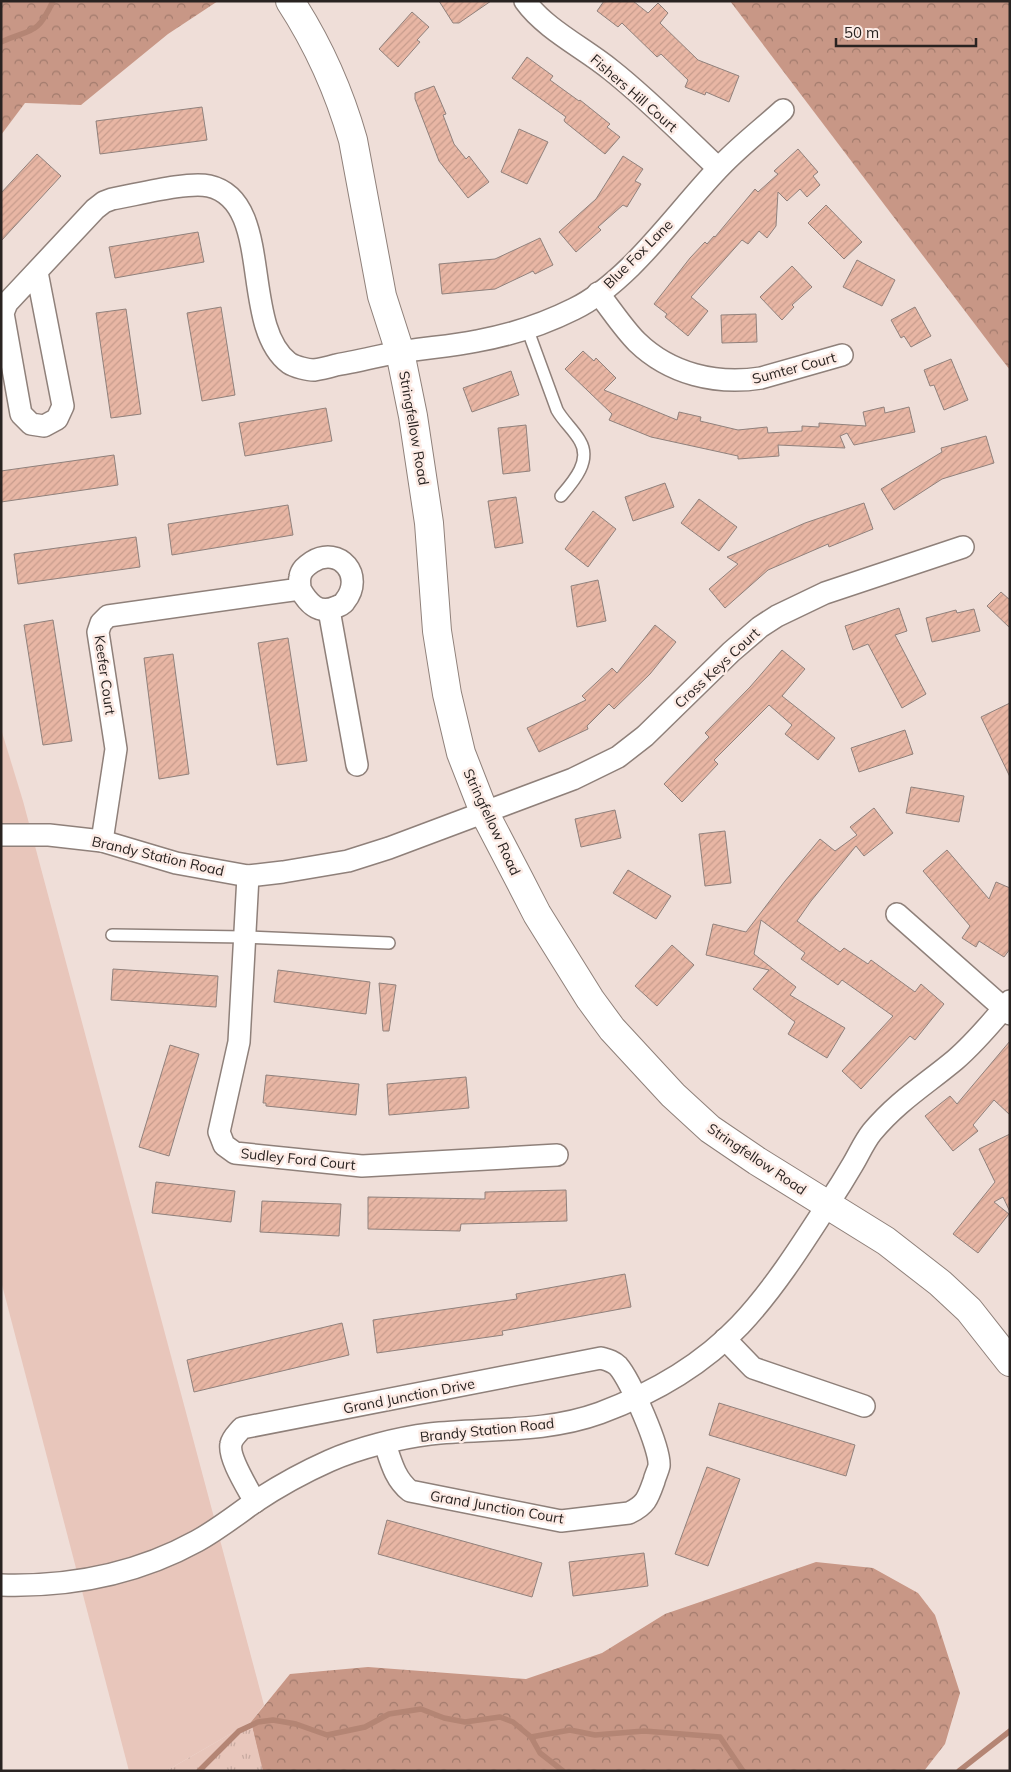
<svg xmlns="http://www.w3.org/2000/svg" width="1011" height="1772" viewBox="0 0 1011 1772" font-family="Mulish,sans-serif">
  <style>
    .grass { fill: #e8c6bb }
    .forest { fill: url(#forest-crowns) }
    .park { fill: url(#park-tufts) }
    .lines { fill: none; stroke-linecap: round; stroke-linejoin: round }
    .stream { stroke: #b48574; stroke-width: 5.5 }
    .building { fill: url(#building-hatch); stroke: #90817c }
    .service-casing { stroke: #8f807a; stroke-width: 14 }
    .minor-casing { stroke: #8f807a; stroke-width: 24 }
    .secondary-casing { stroke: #8f807a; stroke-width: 30 }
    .service { stroke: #fff; stroke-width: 11 }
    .minor { stroke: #fff; stroke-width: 21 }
    .secondary { stroke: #fff; stroke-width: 28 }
    .labels { text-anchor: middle; stroke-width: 5; stroke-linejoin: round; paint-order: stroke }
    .street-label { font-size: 14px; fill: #292321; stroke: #fcebe5 }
  </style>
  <defs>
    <pattern id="forest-crowns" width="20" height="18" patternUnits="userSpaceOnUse" patternTransform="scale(1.25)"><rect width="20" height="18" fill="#c89786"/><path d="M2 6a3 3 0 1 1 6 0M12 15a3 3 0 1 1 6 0" fill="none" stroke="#a27b6d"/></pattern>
    <pattern id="park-tufts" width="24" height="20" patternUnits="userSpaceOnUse" patternTransform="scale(1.25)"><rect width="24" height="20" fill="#e8c6bb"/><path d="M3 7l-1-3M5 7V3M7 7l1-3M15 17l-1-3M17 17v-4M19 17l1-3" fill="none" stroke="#c7aaa0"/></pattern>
    <pattern id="building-hatch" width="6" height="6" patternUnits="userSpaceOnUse" patternTransform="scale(1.25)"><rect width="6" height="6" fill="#e8b6a4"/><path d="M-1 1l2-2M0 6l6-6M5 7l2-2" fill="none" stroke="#c79c8d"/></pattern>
  </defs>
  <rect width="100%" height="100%" fill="#efded8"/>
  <polygon class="grass" points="1,729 23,801 264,1705 251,1722 166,1771 129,1771 1,1281"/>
  <g class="forest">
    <polygon points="1,1 218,1 168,34 81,105 25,103 1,135"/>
    <polygon points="730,1 1010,1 1010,370 999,356"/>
    <polygon points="816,1562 873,1568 918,1593 935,1615 960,1693 945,1744 924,1771 262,1771 251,1722 290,1674 368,1667 526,1679 602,1653 665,1614"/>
  </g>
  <polygon class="park" points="251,1722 263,1771 166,1771"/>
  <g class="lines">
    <g class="stream">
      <path d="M1,42C32,28 37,36 53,1"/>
      <polyline points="531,1737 570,1730 595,1735 644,1731 720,1737 743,1771"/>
      <polyline points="199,1771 239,1731 258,1722 273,1720 296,1724 327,1735 365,1727 389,1714 421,1709 444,1718 465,1722 500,1717 513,1722 531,1737 540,1753 563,1771"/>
      <polyline points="959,1771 1010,1731"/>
    </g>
  </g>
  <g class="building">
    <polygon points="439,1 491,1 459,23 453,23"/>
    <polygon points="604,1 633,1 648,13 658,3 668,13 660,23 698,60 739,76 729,102 706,92 705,95 685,87 688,80 661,54 657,57 622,23 618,27 597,11"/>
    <polygon points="412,12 429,27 417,40 420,42 398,67 379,49"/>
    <polygon points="527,57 553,76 550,80 579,101 580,100 610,124 607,127 620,137 605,154 565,122 564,120 566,117 512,78"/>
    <polygon points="434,86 446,114 443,115 454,144 466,159 469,156 489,182 468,198 439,161 415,99 415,93"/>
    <polygon points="202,107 207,140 100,154 96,121"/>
    <polygon points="519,129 548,142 527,184 501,172"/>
    <polygon points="798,149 818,172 813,176 820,185 807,197 800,189 787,201 778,192 776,226 767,238 759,231 748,244 742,240 691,297 708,311 688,336 665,317 667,314 654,304 690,258 705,242 707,244 714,236 715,237 755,189 758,192 778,174 774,171"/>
    <polygon points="37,154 61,176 1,241 1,193"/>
    <polygon points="623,156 643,169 635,181 641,184 627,207 623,205 598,227 601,230 576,252 559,232 596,199"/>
    <polygon points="826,205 862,242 844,259 808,223"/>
    <polygon points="198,232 204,262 115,278 109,247"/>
    <polygon points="540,238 553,265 535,274 533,271 495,289 442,294 439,264 495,259"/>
    <polygon points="857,260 895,280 882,306 843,287"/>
    <polygon points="792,266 812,287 792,305 794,307 782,320 760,297"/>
    <polygon points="221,307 235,395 202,401 187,313"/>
    <polygon points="915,307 931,336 911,347 904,336 901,338 891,320"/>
    <polygon points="126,309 141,414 111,418 96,313"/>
    <polygon points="756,314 757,342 722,343 721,315"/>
    <polygon points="583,351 594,361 596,358 616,378 604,390 677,420 679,412 701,417 700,421 738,430 767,427 768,433 802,431 802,426 819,427 819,423 866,426 863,412 884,407 885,413 909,407 915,432 854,445 847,433 840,436 845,448 778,445 779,456 738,459 738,456 651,437 609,420 612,414 565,369"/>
    <polygon points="951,359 968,400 944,410 934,385 930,386 924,370"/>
    <polygon points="511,371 519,395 472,412 463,388"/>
    <polygon points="326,408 332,441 245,456 239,423"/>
    <polygon points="526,425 530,471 503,474 498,428"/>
    <polygon points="986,436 994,463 942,479 894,510 881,489 942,452 941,448"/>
    <polygon points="114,455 118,485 1,502 1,471"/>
    <polygon points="665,483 674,507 633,521 625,497"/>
    <polygon points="516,497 523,543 495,548 488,501"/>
    <polygon points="699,499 737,527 719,551 681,523"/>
    <polygon points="864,503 873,529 829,547 828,544 768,570 725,608 709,589 738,564 727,557 805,523"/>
    <polygon points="288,505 293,535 172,555 168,524"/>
    <polygon points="593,511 616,529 588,567 565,549"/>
    <polygon points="136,537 140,567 18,584 14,554"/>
    <polygon points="598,580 606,621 577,627 571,586"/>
    <polygon points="1001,592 1010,600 1010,628 987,606"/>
    <polygon points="899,608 907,631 895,635 926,694 902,708 868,644 853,650 845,626"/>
    <polygon points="974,609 980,631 932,642 926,618 956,610 957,613"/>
    <polygon points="53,620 72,741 43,745 24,625"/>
    <polygon points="655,625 676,642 650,674 614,709 609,704 587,726 588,729 539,752 527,728 586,700 582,696 612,668 617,673"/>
    <polygon points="288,638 307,761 277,765 258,643"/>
    <polygon points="782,650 805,669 782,696 835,738 818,760 785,734 792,725 769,705 714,760 718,764 682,802 664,784 709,737 705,733 750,687"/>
    <polygon points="173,654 189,774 159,779 144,658"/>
    <polygon points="1010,703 1010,777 981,717"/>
    <polygon points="905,730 913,754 859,772 851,748"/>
    <polygon points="911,787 964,796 959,822 906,813"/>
    <polygon points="874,808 893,833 864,856 856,846 811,901 797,921 840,952 844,948 868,964 871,960 915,992 921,984 944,1004 915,1040 910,1036 861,1089 842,1071 893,1016 842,980 838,985 801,959 805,953 761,920 754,954 796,987 790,995 845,1028 827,1058 788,1034 795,1022 753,989 769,970 706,955 713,924 746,932 785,881 820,839 835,851 857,835 850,827"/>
    <polygon points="615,810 621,838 581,847 575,819"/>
    <polygon points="725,831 731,883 705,886 699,834"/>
    <polygon points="947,850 989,899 996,882 1010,888 1010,949 1004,957 979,941 976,947 962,938 970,926 923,871"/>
    <polygon points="628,870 671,896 656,919 613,893"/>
    <polygon points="672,945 694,965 657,1006 635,986"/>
    <polygon points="113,969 218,976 216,1007 111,1000"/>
    <polygon points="278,970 370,982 366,1014 274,1002"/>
    <polygon points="379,983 396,985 389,1031 383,1031"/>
    <polygon points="1010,1041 1010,1115 994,1100 973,1125 978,1131 953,1151 925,1116 950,1096 957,1104"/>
    <polygon points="170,1045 199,1054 169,1156 139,1147"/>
    <polygon points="266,1075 359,1084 356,1115 266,1106 266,1103 263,1103"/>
    <polygon points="466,1077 469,1108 389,1115 387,1084"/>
    <polygon points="1010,1134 1010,1212 1003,1197 994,1202 1009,1214 978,1253 953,1234 995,1182 979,1149"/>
    <polygon points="156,1182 235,1191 231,1222 152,1213"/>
    <polygon points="566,1190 567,1221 461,1224 460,1231 368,1229 368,1197 485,1199 485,1192"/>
    <polygon points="262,1201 341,1204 339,1236 260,1232"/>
    <polygon points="625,1274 631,1307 502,1331 503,1335 377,1353 373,1320 517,1299 516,1294"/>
    <polygon points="342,1323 349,1355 194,1392 187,1360"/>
    <polygon points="719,1403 855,1445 846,1476 709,1435"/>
    <polygon points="707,1467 740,1479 708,1566 675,1554"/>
    <polygon points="387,1520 542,1563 532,1597 378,1554"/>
    <polygon points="644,1553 648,1586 573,1596 569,1562"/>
  </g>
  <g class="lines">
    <g class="service-casing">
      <g id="service">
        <path d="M527,328L557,410C563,421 574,430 580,441C592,461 573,482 561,496"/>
        <polyline points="112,935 245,937 389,943"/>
      </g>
    </g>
    <g class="minor-casing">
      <g id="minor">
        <path d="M525,1C545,29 584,48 611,70C649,100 683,135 718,168"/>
        <path d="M37,272L63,406L57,419L44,426L31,424L21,414L3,313L7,303L95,209L104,202L112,199C136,195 188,181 209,186C275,201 239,325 289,363C295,367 308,370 314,370C322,369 329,367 336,365C354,362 371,358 389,354C418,348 448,347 477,341C510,335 544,324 574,309C629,282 675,214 717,170C737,148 761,130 783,110"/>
        <path d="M598,293C611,309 623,328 637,342C670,374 716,385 761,378L842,355"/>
        <polyline points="329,610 357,765"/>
        <polyline points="1,835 49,835 102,841 176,863 248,876 283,872 348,861 389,848 573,779 618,757 645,736 731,652 760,627 777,616 825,593 963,547"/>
        <path d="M102,841L116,749L98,632L101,623L108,616L300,589C300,585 299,581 300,577C301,570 306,566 312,562C340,545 365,576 345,601C343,605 340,605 336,607C318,615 308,603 300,589"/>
        <polyline points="248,876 239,1042 219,1132 224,1145 235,1153 362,1166 557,1155"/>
        <polyline points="897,914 1010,1014"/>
        <polyline points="725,1339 753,1368 864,1406"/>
        <path d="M255,1502C249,1490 228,1458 231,1444C232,1438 238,1433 242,1428L601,1358C608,1360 613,1361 618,1366C630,1380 661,1449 659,1466C658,1471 655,1476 654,1481C648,1498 646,1505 629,1513L561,1521L410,1491C395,1479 391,1462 385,1444"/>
        <path d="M1,1585C70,1587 137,1574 197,1541C217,1530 235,1516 253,1503C277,1487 302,1473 329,1461C358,1448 398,1438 430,1434C486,1428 545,1433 600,1413C651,1394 702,1365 740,1325C774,1289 803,1243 830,1201C838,1189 846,1176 853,1164C859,1154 864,1142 872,1132C898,1101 925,1085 955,1060C976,1042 992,1022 1010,1001"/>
      </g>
    </g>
    <g class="secondary-casing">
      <path id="secondary" d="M290,1C318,44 339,91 353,140L382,296L400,352L413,416L429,523L437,631L447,694L461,753L484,812L519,879L537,914L590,999L612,1029L673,1095L710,1129L757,1161L886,1241L940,1283L969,1310L1010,1362"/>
    </g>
    <use href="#service" class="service"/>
    <use href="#minor" class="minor"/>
    <use href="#secondary" class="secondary"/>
  </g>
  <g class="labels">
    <g class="street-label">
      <text transform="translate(634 93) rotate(41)" y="5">Fishers Hill Court</text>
      <text transform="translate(638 254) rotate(-45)" y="5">Blue Fox Lane</text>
      <text transform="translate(794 368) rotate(-15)" y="5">Sumter Court</text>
      <text transform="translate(414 428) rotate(80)" y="5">Stringfellow Road</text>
      <text transform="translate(717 668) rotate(-43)" y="5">Cross Keys Court</text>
      <text transform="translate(105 675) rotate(82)" y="5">Keefer Court</text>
      <text transform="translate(492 822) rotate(65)" y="5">Stringfellow Road</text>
      <text transform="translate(158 856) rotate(13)" y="5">Brandy Station Road</text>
      <text transform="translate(298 1159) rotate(6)" y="5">Sudley Ford Court</text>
      <text transform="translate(757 1159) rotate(34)" y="5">Stringfellow Road</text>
      <text transform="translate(409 1396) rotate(-11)" y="5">Grand Junction Drive</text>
      <text transform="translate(487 1430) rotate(-6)" y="5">Brandy Station Road</text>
      <text transform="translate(497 1507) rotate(10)" y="5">Grand Junction Court</text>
    </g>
  </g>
  <rect width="1011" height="1772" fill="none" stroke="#292321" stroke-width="5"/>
  <path d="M836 38v8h140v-8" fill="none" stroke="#292321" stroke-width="2.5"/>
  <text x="844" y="38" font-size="15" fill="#292321" stroke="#fcebe5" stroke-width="4" paint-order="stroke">50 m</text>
</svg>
